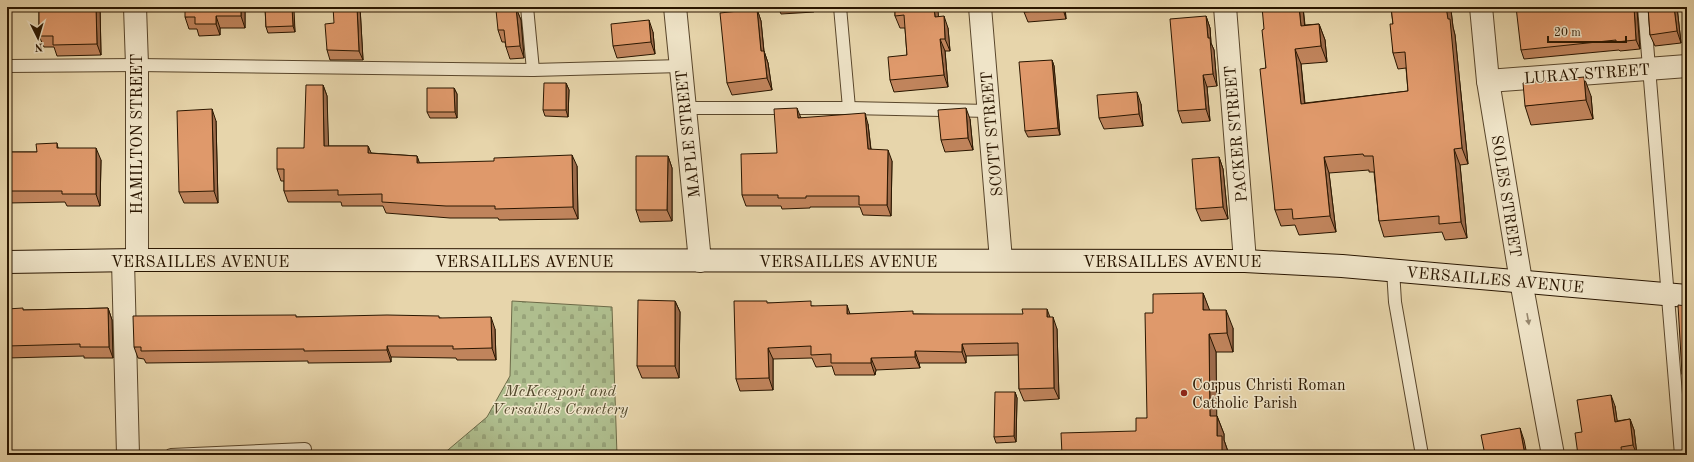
<svg xmlns="http://www.w3.org/2000/svg" width="1694" height="462" viewBox="0 0 1694 462" font-family="'Old Standard TT',serif">
  <style>
    .cemetery { fill: url(#cemetery-stones); stroke: #6c6a47 }
    .lines { fill: none; stroke-linecap: round; stroke-linejoin: round }
    .lane-casing { stroke: #59462b; stroke-width: 14 }
    .street-casing { stroke: #59462b; stroke-width: 24 }
    .secondary-casing { stroke: #2a1600; stroke-width: 24 }
    .lane { stroke: #efe4c8; stroke-width: 12 }
    .street { stroke: #efe4c8; stroke-width: 22 }
    .secondary { stroke: #efe4c8; stroke-width: 22 }
    .wall { fill: #c0845c; stroke: #2a1600 }
    .shaded-wall { fill: #9c6b4b; stroke: #2a1600 }
    .building { fill: #df996b; stroke: #2a1600 }
    .oneway { fill: #96876e }
    .poi-dot { fill: #8f2418; stroke: #efe4c8; stroke-width: 1.5 }
    .labels { text-anchor: middle; stroke-width: 3; stroke-linejoin: round; paint-order: stroke }
    .street-label { font-size: 16px; fill: #2a1600; stroke: #efe4c8 }
    .poi-label { font-size: 16px; fill: #2a1600; stroke: #efe4c8; text-anchor: start }
    .park-label { font-size: 16px; font-style: italic; fill: #52482b; stroke: #efe4c8 }
  </style>
  <defs>
    <pattern id="cemetery-stones" width="16" height="16" patternUnits="userSpaceOnUse"><rect width="16" height="16" fill="#afbe8e"/><path d="M2 7V4a2 2 0 0 1 4 0v3zM10 15v-3a2 2 0 0 1 4 0v3z" fill="#97a379"/></pattern>
  </defs>
  <rect width="100%" height="100%" fill="#e7d5ab"/>
  <filter id="stains"><feTurbulence type="fractalNoise" baseFrequency=".005" numOctaves="4"/><feColorMatrix values="0 0 0 0 .2 0 0 0 0 .09 0 0 0 0 .02 0 0 0 .5 -.17"/></filter>
  <radialGradient id="worn" r=".72"><stop offset=".6" stop-color="#630" stop-opacity="0"/><stop offset="1" stop-color="#630" stop-opacity=".3"/></radialGradient>
  <polygon class="cemetery" points="512,301 612,307 617,455 442,455 487,417 510,376"/>
  <g class="lines">
    <g class="lane-casing">
      <g id="lane">
        <polyline points="527,7 533,70"/>
        <polyline points="840,7 849,108"/>
        <polyline points="1644,7 1681,455"/>
        <polyline points="7,66 137,65 533,70 681,66"/>
        <polyline points="685,108 849,108 989,111"/>
        <polyline points="1393,270 1395,302 1422,455"/>
        <polyline points="171,455 305,449"/>
      </g>
    </g>
    <g class="street-casing">
      <g id="street">
        <polyline points="135,7 137,65 137,260"/>
        <polyline points="675,7 700,261"/>
        <polyline points="980,7 1001,260"/>
        <polyline points="1225,7 1245,261"/>
        <polyline points="1481,7 1488,81 1521,281 1553,455"/>
        <polyline points="1488,81 1687,66"/>
        <polyline points="123,261 128,455"/>
      </g>
    </g>
    <g class="secondary-casing">
      <polyline id="secondary" points="7,262 137,260 1245,261 1342,266 1687,296"/>
    </g>
    <use href="#lane" class="lane"/>
    <use href="#street" class="street"/>
    <use href="#secondary" class="secondary"/>
  </g>
  <g class="wall">
    <polygon points="39,7 100,7 101,55 57,56 54,47 44,47 39,36"/>
    <polygon points="265,7 293,7 295,32 268,33 266,27"/>
    <polygon points="360,7 363,60 330,60 327,50 334,23"/>
    <polygon points="778,7 814,7 814,12 781,14"/>
    <polygon points="895,7 938,17 948,28 950,51 945,51 948,87 894,92 890,80 907,55 905,28 900,28 895,16"/>
    <polygon points="1023,7 1065,7 1066,19 1028,22 1024,12"/>
    <polygon points="1303,7 1305,25 1319,24 1325,40 1327,62 1301,64 1305,103 1408,91 1406,68 1398,69 1393,53 1393,24 1391,7 1450,7 1451,10 1453,27 1455,35 1468,164 1460,165 1467,238 1445,240 1442,232 1384,237 1379,221 1374,172 1369,172 1369,170 1329,173 1336,232 1299,235 1295,225 1281,226 1275,210 1266,68 1264,29"/>
    <polygon points="1540,7 1540,11 1573,7 1636,7 1637,10 1640,49 1620,51 1619,50 1524,59 1521,50"/>
    <polygon points="1648,7 1677,7 1681,43 1655,46 1650,35"/>
    <polygon points="245,8 245,28 220,28 220,35 199,36 197,29 189,29 185,17"/>
    <polygon points="516,8 521,20 524,58 510,59 506,47 505,42 502,42 498,30"/>
    <polygon points="757,9 761,21 764,51 768,63 772,90 732,95 727,83"/>
    <polygon points="1206,16 1210,28 1211,43 1214,50 1217,86 1207,87 1210,121 1182,123 1178,111"/>
    <polygon points="653,32 655,54 617,58 613,46"/>
    <polygon points="1052,60 1054,66 1060,135 1028,137 1025,131"/>
    <polygon points="566,83 569,90 568,117 545,116 543,110"/>
    <polygon points="323,85 327,96 328,146 368,146 371,153 417,156 419,163 577,166 578,219 499,220 498,218 450,218 386,213 383,206 342,206 341,202 288,202 284,191 284,181 281,181 277,169 304,148"/>
    <polygon points="454,88 457,94 457,118 430,118 427,112"/>
    <polygon points="1591,96 1593,119 1531,125 1525,106"/>
    <polygon points="1141,104 1143,126 1104,129 1099,118"/>
    <polygon points="801,118 868,124 871,149 892,161 891,216 863,215 860,207 810,207 810,208 782,209 781,206 746,206 742,195 777,153"/>
    <polygon points="970,119 973,150 945,152 941,140"/>
    <polygon points="216,121 218,203 184,203 179,192"/>
    <polygon points="57,143 58,148 101,160 100,206 67,206 65,202 7,203 7,152 37,152"/>
    <polygon points="668,156 672,168 672,221 640,222 636,210"/>
    <polygon points="1219,157 1223,169 1228,219 1201,221 1196,209"/>
    <polygon points="1203,293 1209,310 1233,328 1233,352 1216,352 1216,416 1217,416 1224,434 1224,440 1229,454 1136,431 1147,418"/>
    <polygon points="675,301 680,312 679,378 642,378 637,366"/>
    <polygon points="768,303 813,306 850,314 914,314 1050,317 1057,329 1059,399 1024,401 1019,389 1019,355 966,356 966,363 919,363 920,368 876,370 875,375 835,375 832,366 816,367 812,358 773,359 773,390 740,391 736,379"/>
    <polygon points="1687,306 1687,388 1682,374"/>
    <polygon points="108,308 112,320 113,358 84,358 84,356 7,358 7,309 24,310"/>
    <polygon points="296,317 440,318 495,329 496,360 457,360 456,358 391,357 391,362 308,363 308,361 146,363 144,359 138,358 134,347"/>
    <polygon points="1015,392 1017,398 1016,442 996,443 994,437"/>
    <polygon points="1615,406 1617,421 1630,419 1634,430 1637,455 1578,455 1582,432"/>
  </g>
  <g class="shaded-wall">
    <polygon points="96,7 100,7 101,55 97,44"/>
    <polygon points="241,7 245,7 245,28 241,16"/>
    <polygon points="292,7 293,7 294,9 295,32 293,26"/>
    <polygon points="357,7 360,7 363,60 359,51"/>
    <polygon points="934,7 938,7 939,29 935,17"/>
    <polygon points="1063,7 1065,7 1066,19 1063,9"/>
    <polygon points="1299,7 1303,7 1306,42 1301,26"/>
    <polygon points="1446,7 1450,7 1451,10 1453,27 1455,35 1468,164 1462,148"/>
    <polygon points="1537,7 1540,7 1541,20 1538,11"/>
    <polygon points="1634,7 1636,7 1637,10 1640,49 1636,40"/>
    <polygon points="1674,7 1677,7 1681,43 1677,31"/>
    <polygon points="516,8 521,20 524,58 520,46"/>
    <polygon points="757,9 761,21 765,63 761,51"/>
    <polygon points="216,16 220,28 220,35 216,24"/>
    <polygon points="944,16 948,28 950,51 945,39"/>
    <polygon points="1206,16 1210,28 1211,43 1214,50 1217,86 1213,74 1208,38"/>
    <polygon points="649,20 653,32 655,54 651,42"/>
    <polygon points="1319,24 1325,40 1327,62 1321,46"/>
    <polygon points="940,39 945,51 948,87 944,75"/>
    <polygon points="1295,49 1301,64 1306,120 1301,104"/>
    <polygon points="764,51 768,63 772,90 767,78"/>
    <polygon points="1052,60 1054,66 1060,135 1058,128"/>
    <polygon points="1203,75 1207,87 1210,121 1206,109"/>
    <polygon points="1584,77 1591,96 1593,119 1586,100"/>
    <polygon points="566,83 569,90 568,117 566,110"/>
    <polygon points="323,85 327,96 329,157 324,146"/>
    <polygon points="454,88 457,94 457,118 455,112"/>
    <polygon points="1137,92 1141,104 1143,126 1139,114"/>
    <polygon points="797,108 801,118 798,118"/>
    <polygon points="966,108 970,119 973,150 968,138"/>
    <polygon points="212,109 216,121 218,203 214,191"/>
    <polygon points="865,113 868,124 872,160 868,149"/>
    <polygon points="368,146 373,157 368,153"/>
    <polygon points="96,148 101,160 100,206 96,194"/>
    <polygon points="1454,149 1460,165 1467,238 1461,222"/>
    <polygon points="888,150 892,161 891,216 887,205"/>
    <polygon points="572,155 577,166 578,219 573,207"/>
    <polygon points="417,156 421,167 417,163"/>
    <polygon points="668,156 672,168 672,221 667,210"/>
    <polygon points="1219,157 1223,169 1228,219 1223,207"/>
    <polygon points="1324,157 1329,173 1336,232 1330,216"/>
    <polygon points="1203,293 1210,311 1203,310"/>
    <polygon points="675,301 680,312 679,378 675,366"/>
    <polygon points="847,305 851,317 847,314"/>
    <polygon points="108,308 112,320 113,358 109,347"/>
    <polygon points="1047,309 1051,320 1047,317"/>
    <polygon points="1226,310 1233,328 1233,352 1227,333"/>
    <polygon points="491,317 495,329 496,360 492,348"/>
    <polygon points="1053,317 1057,329 1059,399 1054,388"/>
    <polygon points="1209,334 1216,352 1217,434 1210,416"/>
    <polygon points="962,344 966,356 966,363 962,352"/>
    <polygon points="387,346 391,357 391,362 387,350"/>
    <polygon points="768,348 773,359 773,390 769,378"/>
    <polygon points="915,351 919,363 920,368 915,357"/>
    <polygon points="871,358 876,370 875,375 871,363"/>
    <polygon points="1015,392 1017,398 1016,442 1014,436"/>
    <polygon points="1611,395 1615,406 1619,433 1615,422"/>
    <polygon points="1217,416 1224,434 1224,440 1229,455 1222,455 1217,436"/>
    <polygon points="1630,419 1634,430 1637,455 1633,445"/>
    <polygon points="1520,428 1524,440 1527,455 1525,455"/>
  </g>
  <g class="building">
    <polygon points="39,7 96,7 97,44 53,45 53,36 39,36"/>
    <polygon points="185,7 241,7 241,16 216,16 216,24 195,24 195,17 185,17"/>
    <polygon points="265,7 292,7 293,26 266,27"/>
    <polygon points="333,7 357,7 359,51 327,50 325,24 334,23"/>
    <polygon points="895,7 934,7 935,17 944,16 945,39 940,39 944,75 890,80 888,57 907,55 904,15 895,16"/>
    <polygon points="1023,7 1063,7 1063,9 1024,12"/>
    <polygon points="1262,7 1299,7 1301,26 1319,24 1321,46 1295,49 1301,104 1408,91 1405,52 1393,53 1390,24 1393,24 1391,7 1446,7 1448,19 1450,19 1462,148 1454,149 1461,222 1439,224 1439,216 1379,221 1373,156 1364,156 1363,154 1324,157 1330,216 1293,219 1292,209 1275,210 1260,69 1266,68 1262,30 1264,29"/>
    <polygon points="1516,7 1537,7 1538,11 1573,7 1634,7 1636,40 1616,42 1616,40 1521,50"/>
    <polygon points="1648,7 1674,7 1677,31 1650,35"/>
    <polygon points="516,8 520,46 506,47 504,30 498,30 496,10"/>
    <polygon points="757,9 761,51 764,51 767,78 727,83 720,13"/>
    <polygon points="1206,16 1208,38 1210,38 1213,74 1203,75 1206,109 1178,111 1170,19"/>
    <polygon points="649,20 651,42 613,46 611,24"/>
    <polygon points="1052,60 1058,128 1025,131 1019,62"/>
    <polygon points="1584,77 1586,100 1525,106 1523,83"/>
    <polygon points="544,83 566,83 566,110 543,110"/>
    <polygon points="306,85 323,85 324,146 368,146 368,153 417,156 417,163 494,161 494,158 572,155 573,207 495,209 495,206 446,206 382,202 382,194 338,195 338,190 284,191 284,169 277,169 277,148 304,148"/>
    <polygon points="427,88 454,88 455,112 427,112"/>
    <polygon points="1137,92 1139,114 1099,118 1097,95"/>
    <polygon points="797,108 798,118 865,113 868,149 888,150 887,205 859,205 859,196 806,196 806,198 778,198 778,195 742,195 741,154 777,153 774,109"/>
    <polygon points="966,108 968,138 941,140 938,110"/>
    <polygon points="212,109 214,191 179,192 177,111"/>
    <polygon points="57,143 57,148 96,148 96,194 62,194 62,191 7,191 7,152 37,152 36,144"/>
    <polygon points="636,156 668,156 667,210 636,210"/>
    <polygon points="1219,157 1223,207 1196,209 1192,159"/>
    <polygon points="1203,293 1203,310 1226,310 1227,333 1209,334 1210,416 1217,416 1217,436 1222,436 1222,455 1062,455 1061,433 1136,431 1136,418 1147,418 1145,313 1153,313 1153,294"/>
    <polygon points="638,300 675,301 675,366 637,366"/>
    <polygon points="734,301 767,301 767,303 811,301 811,306 847,305 847,314 913,311 913,314 1023,314 1022,309 1047,309 1047,317 1053,317 1054,388 1019,389 1018,343 962,344 962,352 915,351 915,357 871,358 871,363 831,363 831,354 811,355 811,346 768,348 769,378 736,379"/>
    <polygon points="1678,305 1687,306 1687,373 1682,374"/>
    <polygon points="23,308 23,310 108,308 109,347 80,347 80,344 7,346 7,309"/>
    <polygon points="296,315 296,317 387,315 439,316 439,318 491,317 492,348 453,349 453,346 387,346 387,350 304,351 304,349 141,351 141,347 134,347 133,316"/>
    <polygon points="995,392 1015,392 1014,436 994,437"/>
    <polygon points="1611,395 1615,422 1630,419 1633,445 1621,447 1622,455 1578,455 1575,433 1582,432 1577,400"/>
    <polygon points="1520,428 1525,455 1485,455 1481,435"/>
    <polygon points="222,454 222,455 191,455"/>
  </g>
  <defs><path id="oneway-solid" d="M-6-.8H1V-3.2L6.5 0L1 3.2V.8H-6Z"/></defs>
  <use class="oneway" href="#oneway-solid" transform="translate(1528 319) rotate(80)"/>
  <circle class="poi-dot" cx="1184" cy="393" r="4"/>
  <g class="labels">
    <g class="street-label">
      <text transform="translate(1587 73) rotate(-4)" y="6">LURAY STREET</text>
      <text transform="translate(136 134) rotate(-90)" y="6">HAMILTON STREET</text>
      <text transform="translate(687 134) rotate(-96)" y="6">MAPLE STREET</text>
      <text transform="translate(991 134) rotate(-95)" y="6">SCOTT STREET</text>
      <text transform="translate(1235 134) rotate(-95)" y="6">PACKER STREET</text>
      <text transform="translate(1507 196) rotate(81)" y="6">SOLES STREET</text>
      <text x="200" y="267">VERSAILLES AVENUE</text>
      <text x="524" y="267">VERSAILLES AVENUE</text>
      <text x="848" y="267">VERSAILLES AVENUE</text>
      <text x="1172" y="267">VERSAILLES AVENUE</text>
      <text transform="translate(1495 279) rotate(5)" y="6">VERSAILLES AVENUE</text>
    </g>
    <g class="poi-label">
      <text x="1192" y="390">Corpus Christi Roman<tspan x="1192" dy="18">Catholic Parish</tspan></text>
    </g>
    <g class="park-label">
      <text x="560" y="396">McKeesport and<tspan x="560" dy="18">Versailles Cemetery</tspan></text>
    </g>
  </g>
  <rect width="1694" height="462" fill="none" stroke="#e7d5ab" stroke-width="24"/>
  <rect x="8" y="8" width="1678" height="446" fill="none" stroke="#2a1600" stroke-width="2"/>
  <rect x="12" y="12" width="1670" height="438" fill="none" stroke="#2a1600"/>
  <g transform="translate(38 38) rotate(175)" stroke="#efe4c8" stroke-width="3" paint-order="stroke">
  <path d="M0-3L7 15L0 10L-7 15Z" fill="#2a1600"/>
  <text y="-6" font-size="11" font-weight="bold" text-anchor="middle" fill="#2a1600">N</text>
  </g>
  <path d="M1548 36v6h78v-6" fill="none" stroke="#2a1600" stroke-width="2"/>
  <text x="1554" y="36" font-size="12" fill="#2a1600" stroke="#efe4c8" stroke-width="3" paint-order="stroke">20 m</text>
  <rect width="100%" height="100%" filter="url(#stains)"/>
  <rect width="100%" height="100%" fill="url(#worn)"/>
</svg>
